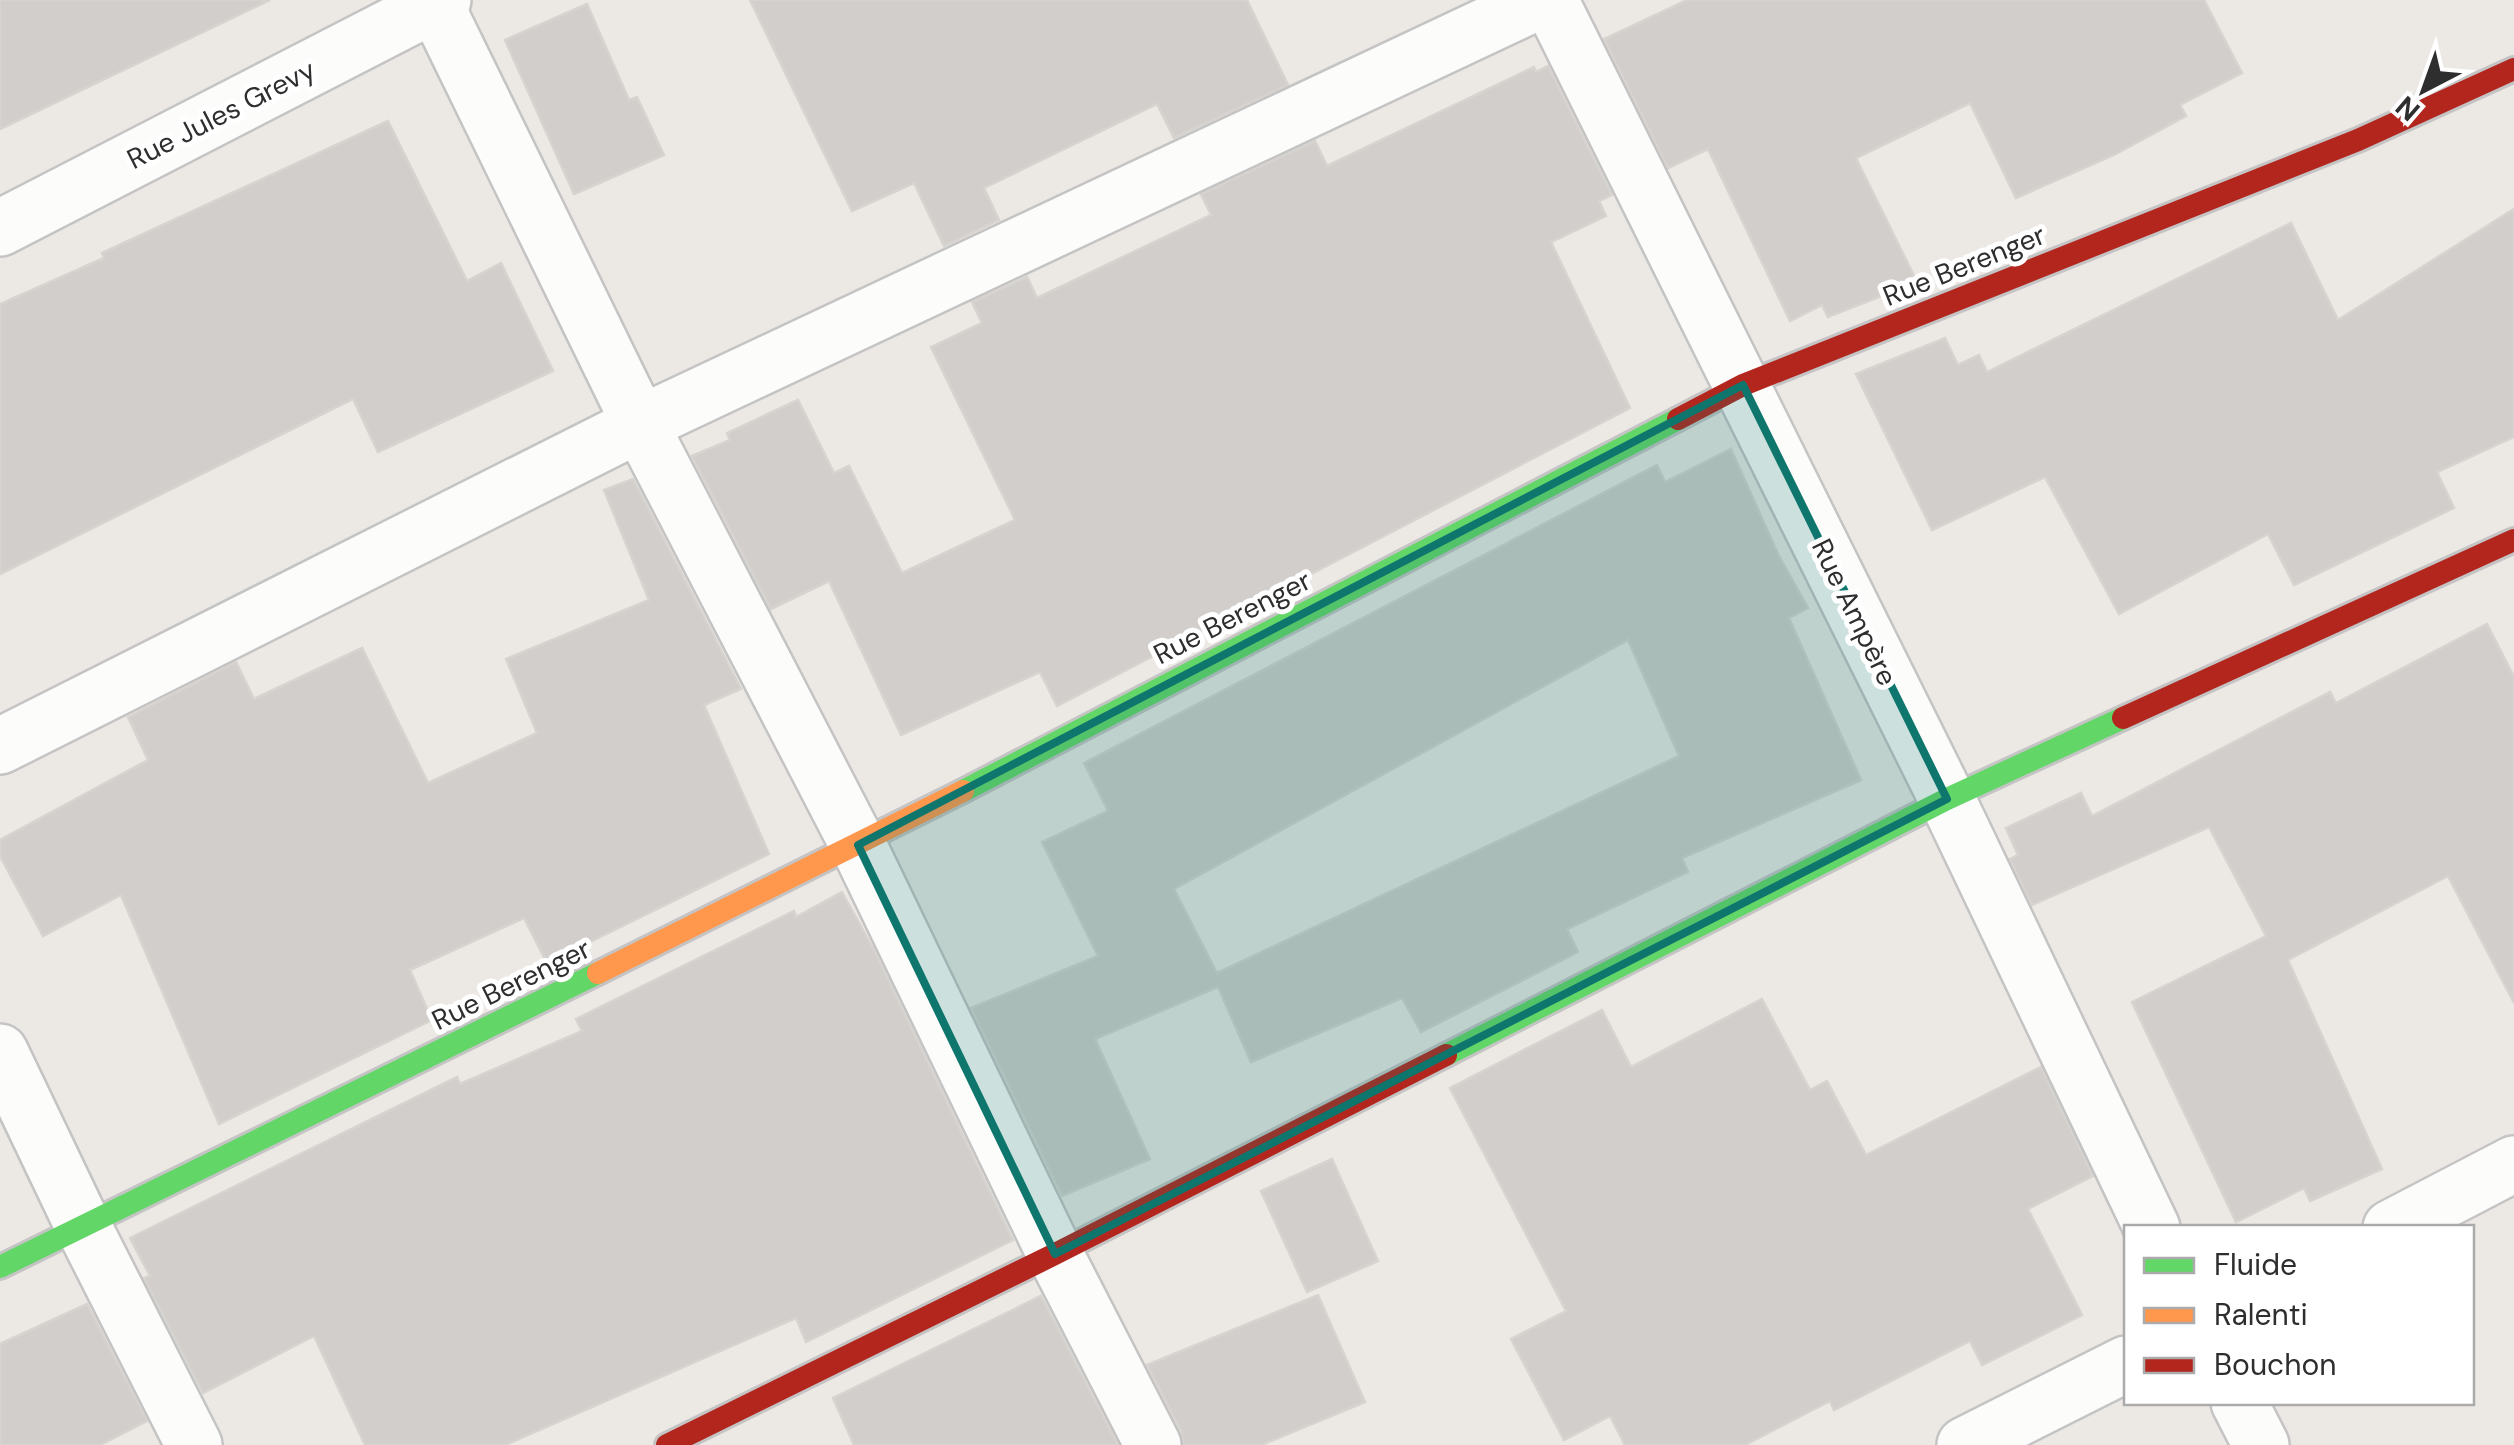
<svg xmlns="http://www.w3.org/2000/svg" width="2514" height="1445" viewBox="0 0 2514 1445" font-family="'DM Sans',sans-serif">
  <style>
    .building { fill: #d1cecb; stroke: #d7d4d0; stroke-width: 2.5; fill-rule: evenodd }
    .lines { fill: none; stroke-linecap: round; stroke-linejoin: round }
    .street-casing { stroke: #c5c4c5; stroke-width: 60 }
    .fast-casing { stroke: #c5c4c5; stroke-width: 28 }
    .slow-casing { stroke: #c5c4c5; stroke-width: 28 }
    .jam-casing { stroke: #c5c4c5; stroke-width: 28 }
    .street { stroke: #fcfcfb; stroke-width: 55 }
    .fast { stroke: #63d668; stroke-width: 22 }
    .slow { stroke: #ff974d; stroke-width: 22 }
    .jam { stroke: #b3261e; stroke-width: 22 }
    .marked { fill: #0f766e; fill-opacity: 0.2; stroke: #0f766e; stroke-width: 8; stroke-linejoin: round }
    .labels { text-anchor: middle; stroke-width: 10; stroke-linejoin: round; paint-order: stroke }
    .street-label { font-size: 28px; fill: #2e2e2e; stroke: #fff }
  </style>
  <rect width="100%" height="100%" fill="#ece8e4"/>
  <g class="building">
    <polygon points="0,0 270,0 0,129"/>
    <polygon points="750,0 1247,0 1288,85 1174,138 1157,104 984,188 999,220 944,246 914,183 852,211"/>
    <polygon points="1687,0 2204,0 2242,73 2180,105 2186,116 2114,155 2016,198 1970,103 1856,158 1917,282 1828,317 1822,305 1790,321 1708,149 1668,168 1604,39"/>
    <polygon points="587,4 629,100 637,97 664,155 574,194 505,40"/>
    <polygon points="1548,66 1612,195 1599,201 1606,216 1551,242 1630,408 1057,706 1040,672 901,735 829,581 771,609 692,456 730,440 727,433 798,400 834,473 849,466 902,573 1015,520 931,347 982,323 972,302 1027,277 1037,298 1211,215 1201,194 1315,141 1327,166 1534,67 1536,72"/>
    <polygon points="388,121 467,281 501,263 553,371 378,452 353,399 0,574 0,304 104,258 102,253"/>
    <polygon points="2514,209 2514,437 2437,472 2454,508 2294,585 2268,534 2119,614 2045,477 1932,530 1856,374 1945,338 1958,365 1979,355 1987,372 2291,223 2338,320"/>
    <path d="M1731,449L1778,554L1808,608L1789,618L1861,780L1682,858L1688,872L1567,929L1578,952L1421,1032L1402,998L1251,1062L1218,987L1095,1039L1150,1159L1062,1196L971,1008L1098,956L1042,842L1108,811L1084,763L1657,465L1665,482ZM1628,640L1679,756L1217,973L1174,889Z"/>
    <polygon points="633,479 741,689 704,705 769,854 547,963 524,918 410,970 432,1020 219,1124 121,895 43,936 0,856 0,840 148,760 128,717 236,662 254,699 362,648 428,783 537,733 506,659 649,600 604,490"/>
    <polygon points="2487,624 2514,677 2514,1003 2448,876 2288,960 2382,1169 2310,1201 2304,1188 2236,1222 2132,1002 2266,936 2209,827 2032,905 2010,859 2018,855 2006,828 2081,793 2092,816 2330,692 2336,703"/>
    <polygon points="842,892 874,950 1013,1240 806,1342 796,1318 505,1445 365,1445 314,1336 203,1393 144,1278 150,1276 130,1238 457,1077 460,1084 582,1031 576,1019 794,911 796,917"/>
    <polygon points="1762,999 1810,1090 1827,1081 1866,1155 2041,1067 2093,1176 2028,1209 2082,1315 1982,1365 1970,1341 1834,1410 1830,1401 1745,1445 1625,1445 1610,1416 1564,1440 1511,1339 1566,1311 1450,1088 1602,1010 1631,1067"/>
    <polygon points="1332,1159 1378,1261 1307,1292 1261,1191"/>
    <polygon points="1318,1295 1365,1402 1261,1445 1184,1445 1181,1431 1147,1365"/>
    <polygon points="1041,1296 1118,1445 854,1445 833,1398"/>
    <polygon points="87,1304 147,1421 100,1445 0,1445 0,1344"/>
  </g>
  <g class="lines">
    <g class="street-casing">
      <g id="street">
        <polyline points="433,0 640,424 858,845 1055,1254 1153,1445"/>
        <polyline points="1550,0 1947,799 2152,1228"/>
        <polyline points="0,228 443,0"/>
        <polyline points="0,746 640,424 1541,0"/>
        <polyline points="0,1052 84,1228 194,1445"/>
        <polyline points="2391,1228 2514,1164"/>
        <polyline points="2239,1402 2261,1445"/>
        <polyline points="1965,1445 2126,1364"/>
      </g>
    </g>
    <g class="fast-casing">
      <g id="fast">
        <polyline points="963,791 1678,419"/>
        <polyline points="1446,1055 1947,799 2123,718"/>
        <polyline points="0,1267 598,973"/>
      </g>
    </g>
    <g class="slow-casing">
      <polyline id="slow" points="598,973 963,791"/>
    </g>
    <g class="jam-casing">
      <g id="jam">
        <polyline points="1678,419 1743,385 2358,140 2514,69"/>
        <polyline points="2123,718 2514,540"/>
        <polyline points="667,1445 1055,1254 1446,1055"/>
      </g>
    </g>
    <use href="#street" class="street"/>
    <use href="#fast" class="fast"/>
    <use href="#slow" class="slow"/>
    <use href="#jam" class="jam"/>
  </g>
  <path class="marked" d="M1743,385L1947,799L1055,1254L858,845Z"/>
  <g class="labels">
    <g class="street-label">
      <text transform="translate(221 114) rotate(-27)" y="10">Rue Jules Grevy</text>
      <text transform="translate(1964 265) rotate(-22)" y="10">Rue Berenger</text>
      <text transform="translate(1855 612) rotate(64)" y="10">Rue Ampère</text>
      <text transform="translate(1232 617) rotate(-27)" y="10">Rue Berenger</text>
      <text transform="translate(511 984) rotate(-26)" y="10">Rue Berenger</text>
    </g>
  </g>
  <rect x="2124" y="1225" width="350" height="180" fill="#ffffff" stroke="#ababab" stroke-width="2.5"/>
  <rect x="2144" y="1258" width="50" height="15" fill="#63d668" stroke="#ababab" stroke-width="2.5"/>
  <text x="2214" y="1275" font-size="30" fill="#2e2e2e">Fluide</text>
  <rect x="2144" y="1308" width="50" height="15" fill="#ff974d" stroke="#ababab" stroke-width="2.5"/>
  <text x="2214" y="1325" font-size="30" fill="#2e2e2e">Ralenti</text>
  <rect x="2144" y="1358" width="50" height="15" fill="#b3261e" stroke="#ababab" stroke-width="2.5"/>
  <text x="2214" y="1375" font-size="30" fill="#2e2e2e">Bouchon</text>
  <g transform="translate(2424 90) rotate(221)" stroke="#ffffff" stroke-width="8" paint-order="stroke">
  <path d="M0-8L18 38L0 25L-18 38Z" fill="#2e2e2e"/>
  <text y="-15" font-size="28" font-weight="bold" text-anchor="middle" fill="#2e2e2e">N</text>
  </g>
</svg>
